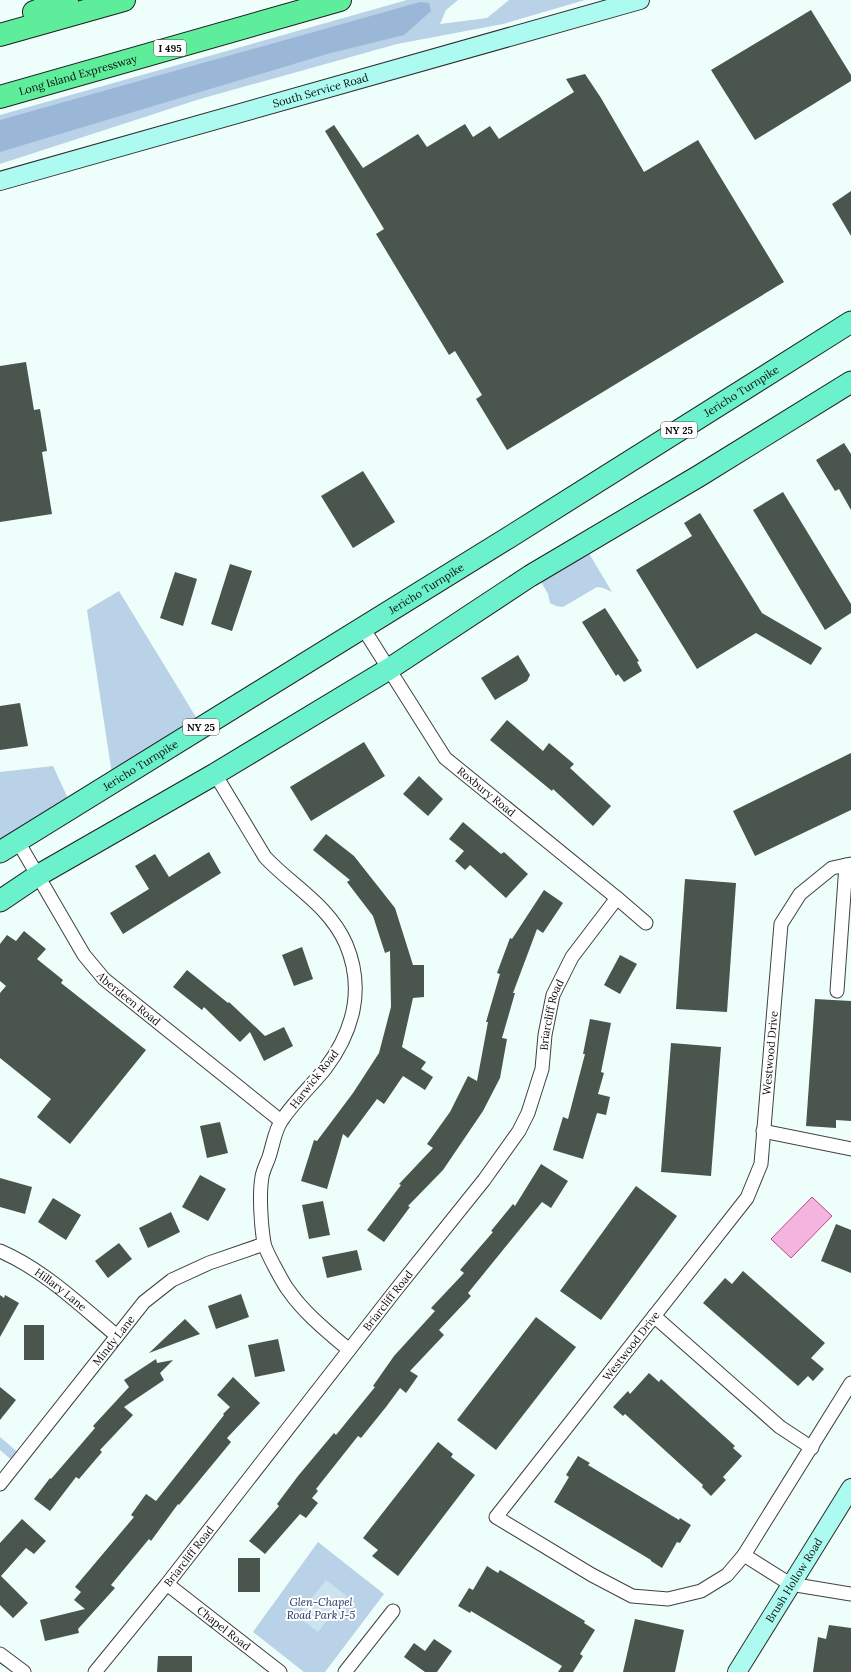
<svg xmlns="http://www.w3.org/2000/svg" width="851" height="1672" viewBox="0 0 851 1672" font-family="Lora,serif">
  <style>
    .green { fill: #bad2e7 }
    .forest { fill: #9ab7d7 }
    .pitch { fill: #cbe3ee }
    .water { fill: #f3b5de; stroke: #c64095 }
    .building { fill: #4a554e }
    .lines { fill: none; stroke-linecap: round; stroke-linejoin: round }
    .street-casing { stroke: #404040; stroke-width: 15 }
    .secondary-casing { stroke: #2f2f2f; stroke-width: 20 }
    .primary-casing { stroke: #1e1e1e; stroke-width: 23 }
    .highway-casing { stroke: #1e1e1e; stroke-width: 24 }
    .street { stroke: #fff; stroke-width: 13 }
    .secondary { stroke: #adfbf0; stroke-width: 18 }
    .primary { stroke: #6bf1cc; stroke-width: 21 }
    .highway { stroke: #5eed9a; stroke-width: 22 }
    .labels { text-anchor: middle; stroke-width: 4; stroke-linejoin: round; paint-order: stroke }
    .shield { fill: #fff; stroke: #565656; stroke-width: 1 }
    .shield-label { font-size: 10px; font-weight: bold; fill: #0d0d0d }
    .street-label { font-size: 11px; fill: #0d0d0d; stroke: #fff }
    .park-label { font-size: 11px; font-style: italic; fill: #213061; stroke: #fff }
  </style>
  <rect width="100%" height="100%" fill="#eefefa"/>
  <g class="green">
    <polygon points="407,0 458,0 446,10 440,24 487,18 509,0 585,0 503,24 397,44 200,99 0,164 0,115"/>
    <polygon points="584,545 612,592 603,588 597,587 563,607 556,606 550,603 548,594 536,573"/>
    <polygon points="119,591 202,727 113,781 87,610"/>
    <polygon points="53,766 72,807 2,847 0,838 0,772"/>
    <polygon points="0,1437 20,1454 14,1462 0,1450"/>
    <polygon points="318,1542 384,1594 325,1672 304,1672 253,1632"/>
  </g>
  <polygon class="forest" points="420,2 429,3 431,11 404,35 327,54 0,152 0,120"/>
  <polygon class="pitch" points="326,1580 347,1596 318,1632 297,1616"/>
  <polygon class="water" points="812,1197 832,1216 791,1258 771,1239"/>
  <g class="building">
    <polygon points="811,10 851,75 851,81 755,140 711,70"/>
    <polygon points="585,74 601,98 644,172 698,140 784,282 507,450 476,399 482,395 455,351 449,355 376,234 384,229 325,131 334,125 363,168 418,134 427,147 465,124 473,137 490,126 499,139 574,92 566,79"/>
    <polygon points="851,191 851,236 832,204"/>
    <polygon points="26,362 34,410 40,409 47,451 42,452 52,514 0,522 0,366"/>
    <polygon points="844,443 851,454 851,510 839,489 835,491 816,460"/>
    <polygon points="363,471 395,522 353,548 321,496"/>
    <polygon points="783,492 851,604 851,613 825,630 753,510"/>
    <polygon points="700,513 762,613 822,648 811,665 756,633 697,669 636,570 692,536 684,523"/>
    <polygon points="230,564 252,571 232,631 211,624"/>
    <polygon points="175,572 197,579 183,626 160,618"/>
    <polygon points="605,608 639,661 637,662 642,671 624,682 618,674 616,676 582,622"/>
    <polygon points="518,655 530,675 527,681 495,700 481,678"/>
    <polygon points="20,703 28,746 0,750 0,706"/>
    <polygon points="507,720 543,751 549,743 574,764 570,768 611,806 593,826 553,789 552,791 490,740"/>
    <polygon points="364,742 385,776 311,821 290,787"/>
    <polygon points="851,753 851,810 755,856 733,811"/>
    <polygon points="419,776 443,799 428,816 403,794"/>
    <polygon points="463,822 501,854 504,852 528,874 506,898 470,865 465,870 455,861 464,851 449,839"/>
    <polygon points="326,834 354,856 395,908 413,965 424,965 424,997 413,998 402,1047 426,1062 421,1069 433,1077 425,1090 403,1076 384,1104 377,1099 348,1138 343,1134 327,1189 301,1181 314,1140 317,1141 353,1093 379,1053 391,1007 390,951 385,953 373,916 347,882 350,880 313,850"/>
    <polygon points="209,852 221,873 123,934 110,913 149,889 135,866 155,854 169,877"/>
    <polygon points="685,879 736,883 727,1012 676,1009"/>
    <polygon points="544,890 563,903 543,933 537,929 513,993 515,993 502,1038 507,1039 500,1078 483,1111 443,1170 408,1206 410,1207 384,1242 367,1230 401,1185 399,1184 433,1148 427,1144 450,1112 468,1076 477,1081 488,1022 486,1022 500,974 497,973 510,938 512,939"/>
    <polygon points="24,931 46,949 37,959 63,980 61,983 146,1050 70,1144 37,1117 51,1099 0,1058 0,993 6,986 0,981 0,944 7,935 16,941"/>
    <polygon points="302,947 313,979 294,986 282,955"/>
    <polygon points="620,955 637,964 620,994 604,985"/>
    <polygon points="187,970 228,1003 229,1002 265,1036 284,1027 293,1046 264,1061 250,1032 240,1042 204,1007 202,1010 173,987"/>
    <polygon points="815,999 851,1001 851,1121 836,1120 836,1128 806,1126"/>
    <polygon points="590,1019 611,1023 601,1072 604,1073 598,1094 610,1097 606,1115 597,1113 583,1159 553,1150 563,1117 568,1119 585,1054 583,1054"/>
    <polygon points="671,1043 721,1047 711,1176 661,1172"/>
    <polygon points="220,1122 228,1153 207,1158 200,1126"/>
    <polygon points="541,1164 568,1181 551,1208 542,1202 468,1293 471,1296 439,1330 444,1335 410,1371 418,1376 406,1393 400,1388 386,1407 361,1438 358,1436 316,1489 318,1491 312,1498 318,1503 306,1518 300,1514 265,1554 249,1541 279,1506 277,1504 298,1476 334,1433 336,1435 375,1387 373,1386 394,1356 435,1311 431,1308 464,1273 460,1270 493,1232 491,1231 513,1204 515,1206"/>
    <polygon points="200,1175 226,1189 208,1221 182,1207"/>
    <polygon points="0,1178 32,1187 25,1214 0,1207"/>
    <polygon points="636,1186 677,1216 601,1320 560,1291"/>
    <polygon points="53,1198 81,1215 66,1240 38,1222"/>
    <polygon points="323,1201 330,1235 309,1239 302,1205"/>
    <polygon points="171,1212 180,1232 148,1248 139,1228"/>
    <polygon points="836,1224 851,1230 851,1273 821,1261"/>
    <polygon points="119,1243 132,1259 108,1278 95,1261"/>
    <polygon points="357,1250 362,1270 327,1278 322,1257"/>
    <polygon points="743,1271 825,1343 811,1358 824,1369 813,1381 808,1376 798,1386 703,1303 725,1278 732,1284"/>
    <polygon points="241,1294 249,1317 216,1329 208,1306"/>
    <polygon points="0,1295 4,1298 5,1295 19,1303 0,1337"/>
    <polygon points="536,1317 576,1347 496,1450 457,1420"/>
    <polygon points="185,1319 200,1334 149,1353"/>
    <rect x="24" y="1325" width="20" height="35"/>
    <polygon points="278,1339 285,1371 255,1377 248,1345"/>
    <polygon points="156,1359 157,1363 173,1360 160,1373 164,1380 124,1407 133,1415 100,1450 102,1452 79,1479 76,1477 50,1511 34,1499 50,1478 51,1479 95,1428 93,1426 129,1387 124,1380"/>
    <polygon points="649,1373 659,1382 661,1379 735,1446 733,1448 742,1456 723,1477 726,1480 711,1496 702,1487 703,1485 625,1414 623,1416 613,1407 628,1391 630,1394"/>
    <polygon points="233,1377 260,1403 227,1438 231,1442 179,1505 178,1504 151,1541 149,1539 111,1585 115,1588 78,1629 79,1633 45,1641 40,1620 85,1609 74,1600 81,1592 75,1587 134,1517 131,1515 146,1494 156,1501 224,1415 223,1414 230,1407 217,1395"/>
    <polygon points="0,1387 16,1400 0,1420"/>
    <polygon points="438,1442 453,1454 451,1457 475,1475 398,1576 372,1556 378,1550 363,1538"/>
    <polygon points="578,1456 590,1463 588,1465 679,1520 680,1518 691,1525 680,1543 677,1542 662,1568 651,1561 651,1560 554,1502 569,1477 566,1475"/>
    <polygon points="22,1519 46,1541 34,1554 26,1548 1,1576 28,1603 13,1618 0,1605 0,1543"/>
    <rect x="238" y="1558" width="22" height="34"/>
    <polygon points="487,1566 498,1573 500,1570 585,1621 584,1623 595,1630 580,1654 583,1656 573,1672 558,1672 562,1666 471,1611 470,1613 458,1606 469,1588 473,1590"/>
    <polygon points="635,1619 684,1630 675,1672 623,1672"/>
    <polygon points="829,1625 851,1628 851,1672 813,1672 818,1637 826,1639"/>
    <polygon points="434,1639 452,1651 437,1672 425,1672 404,1657 414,1643 425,1651"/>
    <polygon points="158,1656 192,1656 192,1672 157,1672"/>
  </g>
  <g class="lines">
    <g class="street-casing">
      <g id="street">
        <path id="s1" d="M363,628L445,758L617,898L646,923"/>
        <path d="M215,774L265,857C292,886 329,905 346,944C365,989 353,1032 325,1069C311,1086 294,1102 282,1120C275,1129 273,1145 269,1157C267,1163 263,1170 262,1177C259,1194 261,1225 264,1243C265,1250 284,1285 289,1291C304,1313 329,1333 349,1350"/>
        <path id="s2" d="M17,840L84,955L104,979L281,1121"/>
        <polyline points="851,864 832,868 800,894 781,924 761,1164 747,1198 496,1517 592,1575 632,1596 668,1599 701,1591 727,1575 744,1555 790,1584 851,1594"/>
        <polyline points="837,991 846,865"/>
        <polyline points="763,1131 851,1149"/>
        <path id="s3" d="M0,1251C44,1270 80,1305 117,1336"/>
        <polyline points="654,1316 780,1427 812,1448"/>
        <path id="s4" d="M0,1484L144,1302L172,1280L209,1263L264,1244"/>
        <polyline points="744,1555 851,1383"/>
        <path id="s5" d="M167,1584L280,1672"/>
        <polyline points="0,1654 24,1672"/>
        <path id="s6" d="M95,1672L167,1584L395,1291L484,1180L519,1131L528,1113L542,1069L545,1035L553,995L572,957L617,898"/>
        <polyline points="345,1672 393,1611"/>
      </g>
    </g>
    <g class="secondary-casing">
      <g id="secondary">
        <path id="s7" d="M0,181L640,0"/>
        <path id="s8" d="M737,1672L851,1488"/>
      </g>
    </g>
    <g class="primary-casing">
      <g id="primary">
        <path id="s9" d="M0,852L508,538L851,322"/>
        <polyline points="0,901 37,876 215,774 389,669 530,576 699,476 851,382"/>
      </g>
    </g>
    <g class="highway-casing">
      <g id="highway">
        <polyline points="34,12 67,0"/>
        <polyline points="0,35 124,0"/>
        <path id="s10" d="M0,97L340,0"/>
      </g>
    </g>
    <use href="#street" class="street"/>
    <use href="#secondary" class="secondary"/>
    <use href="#primary" class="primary"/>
    <use href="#highway" class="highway"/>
  </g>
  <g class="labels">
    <g class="shield">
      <rect x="154" y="40" width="32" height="16" rx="3"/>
      <rect x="661" y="422" width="36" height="16" rx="3"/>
      <rect x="183" y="719" width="36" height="16" rx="3"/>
    </g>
    <g class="shield-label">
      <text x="170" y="52">I 495</text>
      <text x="679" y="434">NY 25</text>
      <text x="201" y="731">NY 25</text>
    </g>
    <g class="street-label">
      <text dy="4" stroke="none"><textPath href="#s10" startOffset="81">Long Island Expressway</textPath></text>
      <text dy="4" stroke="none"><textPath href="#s7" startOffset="333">South Service Road</textPath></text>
      <text dy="4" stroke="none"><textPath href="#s9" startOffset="873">Jericho Turnpike</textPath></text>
      <text dy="4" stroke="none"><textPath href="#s9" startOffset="501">Jericho Turnpike</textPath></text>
      <text dy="4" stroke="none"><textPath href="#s9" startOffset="165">Jericho Turnpike</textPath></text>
      <text dy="4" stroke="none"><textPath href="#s1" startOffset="207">Roxbury Road</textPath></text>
      <text dy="4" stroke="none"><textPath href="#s2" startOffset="196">Aberdeen Road</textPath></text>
      <text dy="4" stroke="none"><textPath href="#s6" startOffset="809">Briarcliff Road</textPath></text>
      <text transform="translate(770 1053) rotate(-85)" y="4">Westwood Drive</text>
      <text transform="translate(314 1079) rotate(-52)" y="4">Harwick Road</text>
      <text dy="4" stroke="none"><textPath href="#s3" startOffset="72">Hillary Lane</textPath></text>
      <text dy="4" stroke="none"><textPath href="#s6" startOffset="473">Briarcliff Road</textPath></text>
      <text dy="4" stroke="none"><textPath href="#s4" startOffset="183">Mindy Lane</textPath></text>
      <text transform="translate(631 1346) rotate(-52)" y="4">Westwood Drive</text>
      <text dy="4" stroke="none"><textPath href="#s6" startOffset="149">Briarcliff Road</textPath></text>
      <text dy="4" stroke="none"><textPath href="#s8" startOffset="108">Brush Hollow Road</textPath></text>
      <text dy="4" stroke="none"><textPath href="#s5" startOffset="72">Chapel Road</textPath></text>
    </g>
    <g class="park-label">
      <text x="321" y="1606">Glen-Chapel<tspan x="321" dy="13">Road Park J-5</tspan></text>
    </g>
  </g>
</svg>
